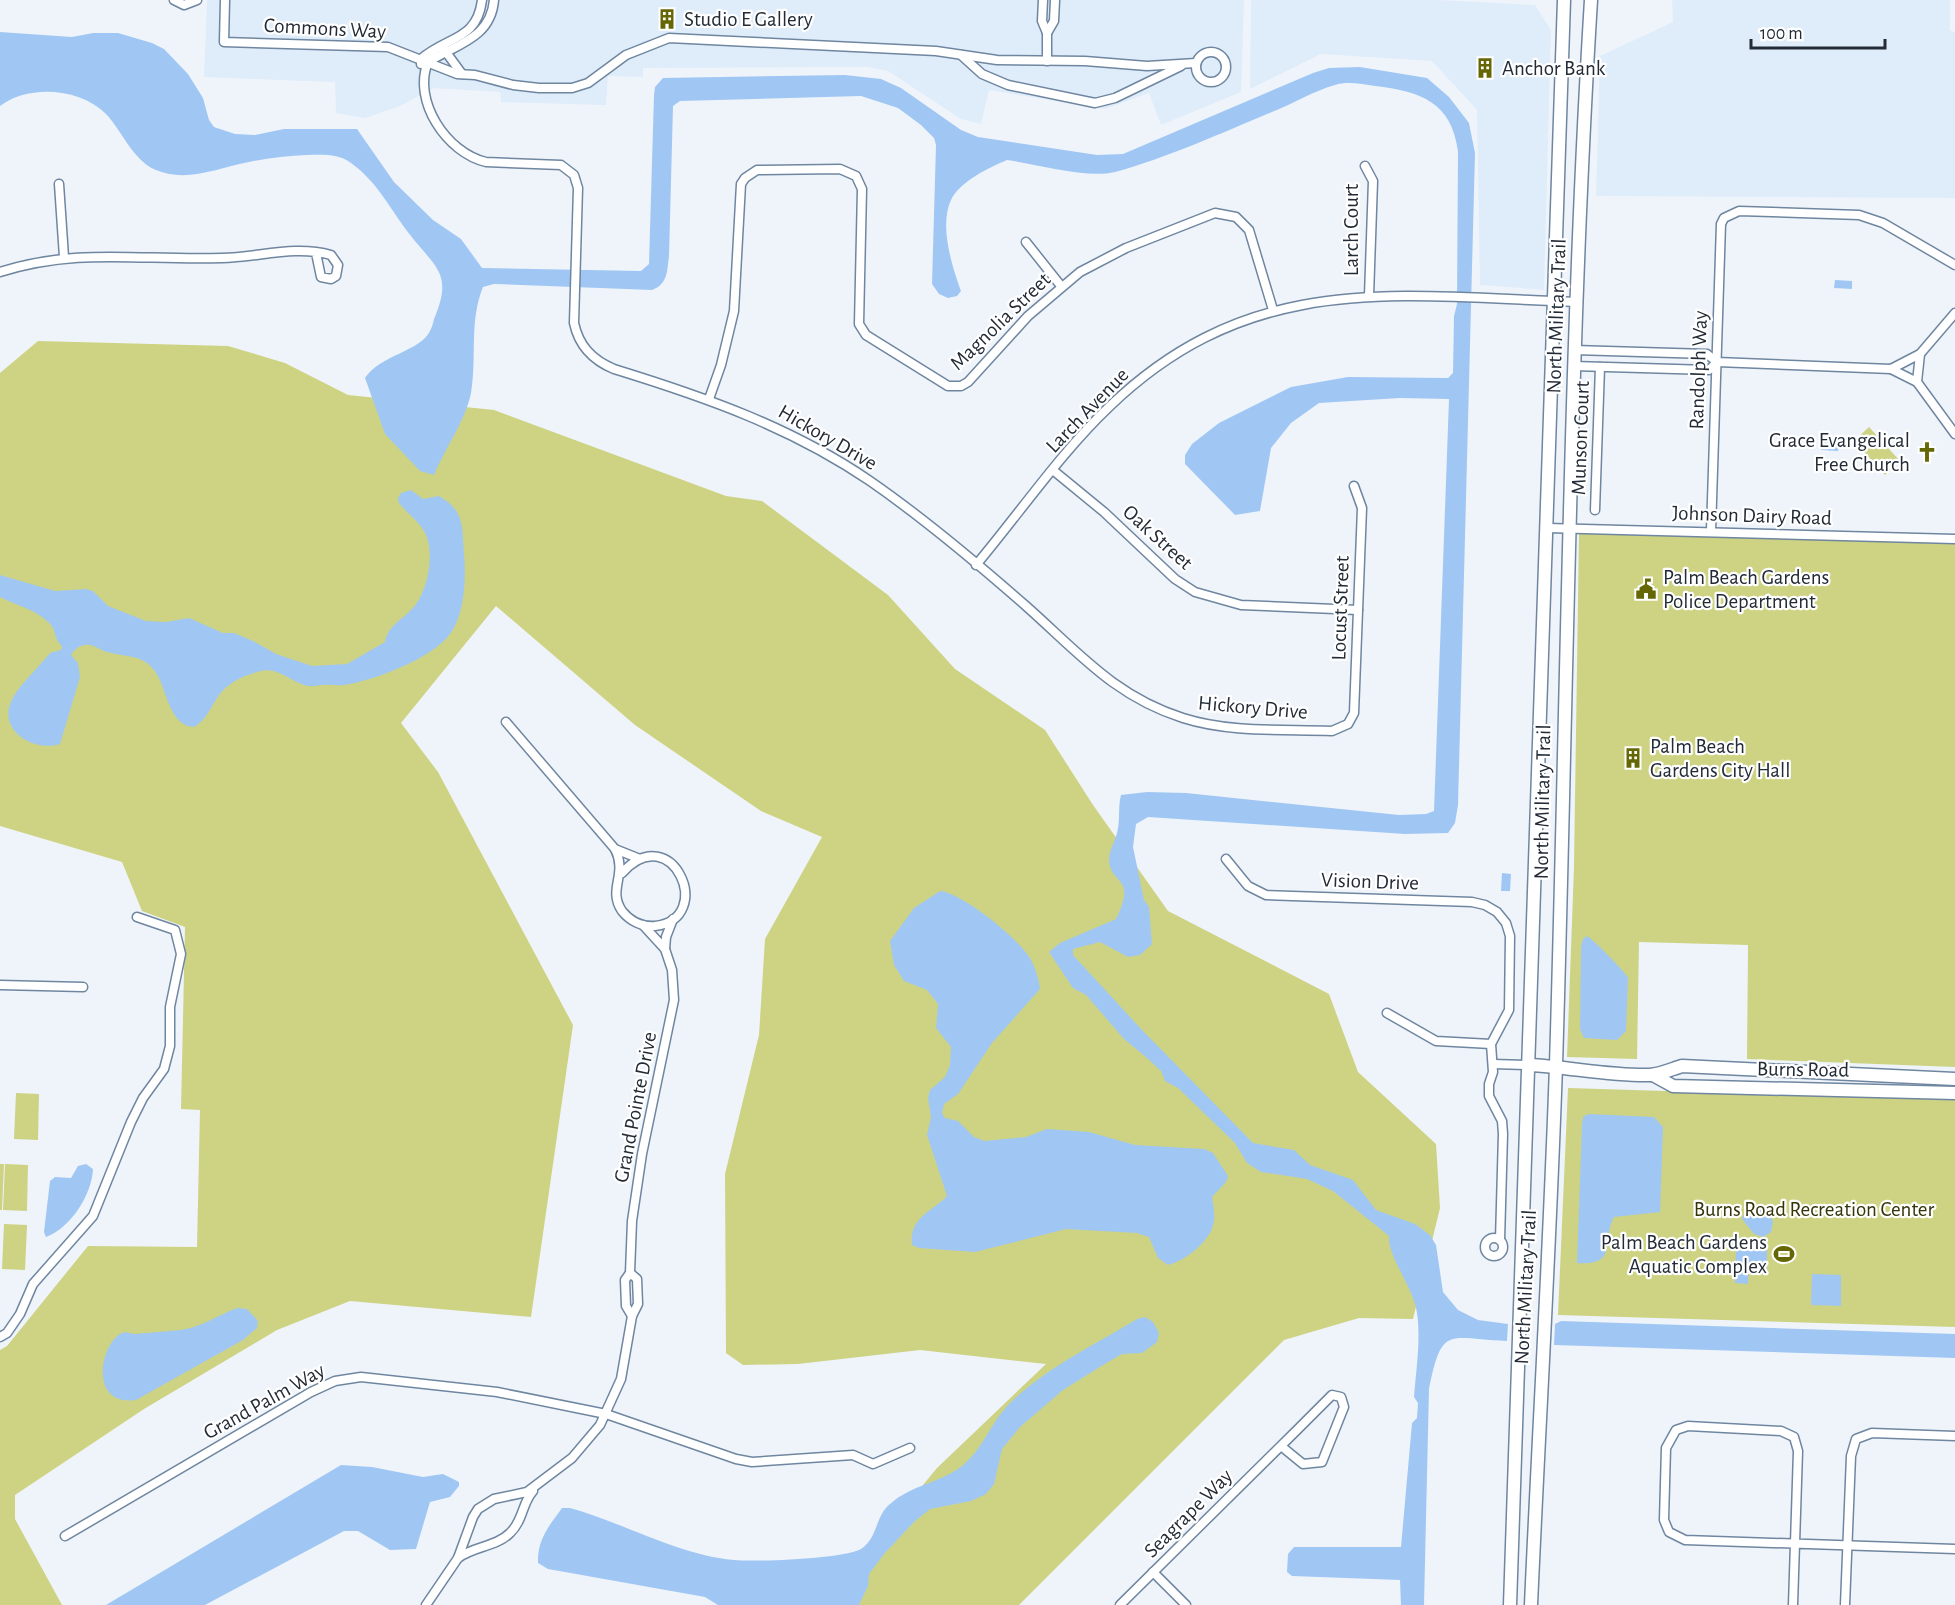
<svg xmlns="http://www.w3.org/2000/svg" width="1955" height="1605" viewBox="0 0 1955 1605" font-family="'Alegreya Sans',sans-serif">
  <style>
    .built { fill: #dfecfa }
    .green { fill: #cdd382 }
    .water { fill: #a0c7f4 }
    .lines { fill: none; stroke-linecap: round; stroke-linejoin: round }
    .street-casing { stroke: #6f86a0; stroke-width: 11 }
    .secondary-casing { stroke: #6f86a0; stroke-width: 15 }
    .street { stroke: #fff; stroke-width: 8 }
    .secondary { stroke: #fff; stroke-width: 12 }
    .labels { text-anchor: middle; stroke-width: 4.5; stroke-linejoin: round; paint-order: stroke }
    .poi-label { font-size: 21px; fill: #222b36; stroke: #fff; text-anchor: start }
    .street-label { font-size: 21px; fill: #222b36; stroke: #fff }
    .park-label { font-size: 21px; fill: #343509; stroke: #fff }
  </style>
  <rect width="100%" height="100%" fill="#eff4fa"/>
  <g class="built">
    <polygon points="207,0 1244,0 1241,92 1161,125 1149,93 1105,109 989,90 981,124 961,119 888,71 868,67 643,68 643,77 608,76 606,105 501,102 500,92 434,88 400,106 365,118 336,113 335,82 204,77"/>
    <polygon points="1251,0 1439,0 1535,5 1551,30 1544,290 1480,285 1477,110 1432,61 1321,54 1250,89"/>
    <polygon points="1672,0 1950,0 1950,31 1955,32 1955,198 1596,196 1600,56 1673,22"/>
  </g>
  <g class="green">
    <polygon points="38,341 228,346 285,363 348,395 494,410 726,496 762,501 888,595 955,669 1045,730 1093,805 1168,911 1329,994 1358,1072 1436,1144 1440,1208 1413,1319 1359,1318 1284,1340 1019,1605 824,1605 937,1468 1046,1364 920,1350 798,1364 743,1365 726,1353 725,1174 759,1035 765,939 822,837 761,811 635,725 496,606 401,723 438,772 573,1025 531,1317 350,1301 277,1330 144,1409 15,1495 15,1519 62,1605 0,1605 0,1350 7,1346 88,1246 197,1247 200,1110 181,1109 185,927 142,911 122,862 0,826 0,373"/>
    <polygon points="1869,427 1900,461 1885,475 1854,441"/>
    <polygon points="1579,533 1955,544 1955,1067 1747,1059 1748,945 1639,942 1637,1059 1567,1057 1574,867"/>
    <polygon points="1568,1088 1955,1100 1955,1327 1558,1315"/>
    <polygon points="16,1093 39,1094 38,1140 14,1139"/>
    <polygon points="0,1164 4,1164 2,1210 0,1210"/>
    <polygon points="5,1164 28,1165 27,1211 3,1210"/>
    <polygon points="4,1224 27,1225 25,1270 2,1269"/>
  </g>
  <g class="water">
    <path d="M0,32L72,37L93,33H118L152,43L164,49L188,74L203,98L209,120L214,127L235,134L255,135L284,129H357L394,182L433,220L461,239L482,268L641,271L649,264L654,95L655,87L663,78L845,75L881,79L901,88L961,130L978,137L1097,155L1123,154L1313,73L1329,68L1360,67L1427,78L1449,97L1469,123L1475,153L1458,805L1455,823L1448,833L1405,834L1148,817L1136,824L1133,847L1144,900L1149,907L1152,944L1140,955L1128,957L1100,942L1073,949V955L1142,1030L1253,1143L1294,1150L1310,1165L1353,1180L1376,1210L1415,1224L1430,1235L1436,1245L1443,1292L1458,1310L1478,1320L1508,1324L1507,1341C1448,1339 1442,1324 1429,1389L1424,1605H1401L1400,1580L1292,1576L1287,1572L1288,1554L1294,1547H1401L1412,1423L1417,1418L1418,1403L1414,1397C1416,1370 1421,1340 1417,1313C1414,1288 1387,1256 1389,1236L1333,1191L1307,1179L1261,1172L1247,1163L1235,1143L1178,1088L1165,1081L1161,1071L1147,1058L1124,1039L1086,995L1073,988L1049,952L1060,943L1116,919C1138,875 1109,885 1109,859C1109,850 1117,838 1118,828C1120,817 1118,806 1121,795L1147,792L1186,793L1399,815L1426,814L1434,811L1449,399L1400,398L1319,403L1291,423L1271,448L1260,511L1235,515L1185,464V455L1192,444L1219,423L1291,387L1348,377L1448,378L1453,373L1454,316L1457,304L1458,152C1452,102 1420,91 1375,86C1362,84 1347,81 1335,85C1313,91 1293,104 1272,112C1224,132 1164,159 1115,172C1087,179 1037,164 1007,160C990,167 959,182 951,200C939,226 952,266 961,291L957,296L948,298L939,294L932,284L936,145L934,138L921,125L898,108L861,96L680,101L673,106L669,256C667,271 668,284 652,290L494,284L483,287C469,321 477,358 471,393C465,422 445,448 434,475L420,471L385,434L365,378C380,355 421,351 430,331C433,326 433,320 436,314C452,273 435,267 411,236C391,211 378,182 351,163C337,153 323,155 307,155C288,156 268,158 249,162C218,168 186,183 156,170C132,160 122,130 105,113C80,88 28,84 0,106Z"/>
    <polygon points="1835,280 1852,281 1852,289 1834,288"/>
    <polygon points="1821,442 1839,443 1838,451 1821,450"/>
    <path d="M411,490L423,499L439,496C465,511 462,527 464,554C466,578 465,614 450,634C433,658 373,681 344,685C337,686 329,684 322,685C317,685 312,687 308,686C289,682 278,665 257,672C243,676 228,683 219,695C211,706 206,721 194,727C168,726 167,686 154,670C142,654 124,657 107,652C102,651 96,646 90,645C82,644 75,648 71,655L78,663L80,677L60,744C36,752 0,733 10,704C16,688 34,672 45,659L50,653L61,650L62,646C53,639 57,629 48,622C35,609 15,605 0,597V575L55,591L86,589L93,591L108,606L146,621L166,622L189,618L223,633H234L253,641L276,654L312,666L347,664L385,642C388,626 400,621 411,610C428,594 436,551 424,531C418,521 406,512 399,503L398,498L401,493Z"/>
    <polygon points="1502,873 1511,874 1510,891 1501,891"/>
    <path d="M940,891C961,892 1024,942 1032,962C1036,970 1039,980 1040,989L992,1043L958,1094L944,1104L942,1113L945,1118L958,1121L974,1137L985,1141L1026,1137L1047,1129L1089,1132L1135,1145L1204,1149L1213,1153L1228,1176L1226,1182L1212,1197C1213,1205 1216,1217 1213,1225C1209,1242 1185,1261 1168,1265L1158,1258L1149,1237L1137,1233L1066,1229L975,1252L919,1248L912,1245C909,1217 932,1212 947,1196L927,1135L931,1117L928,1098L930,1090L945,1077L950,1065L951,1047L936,1028L938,1004L927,990L904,981L894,965L890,941L914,908Z"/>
    <path d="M1587,936C1592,938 1626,973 1628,978L1626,1031L1617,1040L1584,1038L1580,1029L1581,947L1583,939Z"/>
    <path d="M1588,1114L1654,1117L1663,1127L1660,1212L1614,1217C1601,1241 1619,1266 1577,1263L1582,1124L1583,1117Z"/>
    <path d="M86,1164L93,1169C92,1194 71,1228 46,1237L44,1232L50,1181L55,1177L71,1178L78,1166Z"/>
    <polygon points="1762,1206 1773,1221 1771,1232 1763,1237 1754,1234 1742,1219 1746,1209"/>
    <polygon points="1763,1248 1767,1248 1767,1271 1749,1268 1748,1284 1735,1283 1736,1249 1763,1250"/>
    <polygon points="1812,1274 1841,1275 1841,1306 1811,1305"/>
    <path d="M237,1308L247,1309L258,1321L257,1328L243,1340L136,1400C87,1406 101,1342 122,1333C126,1331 130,1334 135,1334C150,1333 166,1331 181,1330C202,1327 218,1315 237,1308Z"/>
    <path d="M1145,1317L1153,1322L1159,1333L1157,1342L1142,1353L1122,1354L1103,1365L1063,1390L1020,1427L1002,1449L994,1484L986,1494L971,1501L930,1509L915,1521L884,1554L869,1574L868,1586L859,1605H718L705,1597L548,1569L538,1563C537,1540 549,1526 562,1508H570C624,1523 678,1555 734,1560C757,1562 844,1559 861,1549C878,1538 875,1516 890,1504C911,1485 940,1483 962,1466C983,1449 990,1424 1008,1405C1045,1368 1093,1346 1137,1319Z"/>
    <polygon points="1561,1321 1955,1334 1955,1358 1554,1345 1555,1324"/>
    <polygon points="341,1465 372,1467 423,1477 443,1474 459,1482 459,1486 450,1497 430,1502 416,1549 390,1550 358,1531 344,1531 205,1605 106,1605"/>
  </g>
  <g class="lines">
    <g class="street-casing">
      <g id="street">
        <polyline points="174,0 184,5 197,0"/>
        <polyline points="225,0 224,42 388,47 457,74 475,75 513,85 539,88 572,88 588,83 626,55 669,38 936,51 997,60 1085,61 1147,66 1196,63"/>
        <path d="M494,0C491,38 457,44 428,62C412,101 447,153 486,162L561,165L574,175L578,188L574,323C579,346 592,360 614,369C705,397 791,427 870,481C925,519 977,563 1026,606C1078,652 1114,696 1183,718C1230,733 1283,729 1332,731L1348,724L1354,713L1362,508L1354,486"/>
        <polyline points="1043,0 1042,21 1047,33 1047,61"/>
        <polyline points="1047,33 1054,21 1055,0"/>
        <polyline points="443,48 462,74"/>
        <circle cx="1211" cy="67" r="15"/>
        <polyline points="961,55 982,74 1008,85 1095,103 1115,98 1181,66"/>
        <path d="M421,64V59C447,36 477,41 482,0"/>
        <polyline points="1365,166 1373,181 1369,296"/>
        <polyline points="59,184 64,257"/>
        <polyline points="1026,242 1061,286"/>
        <path d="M0,272C79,247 142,261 222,258C260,257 295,245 331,255L338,265L336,276L331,279L321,277L316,253"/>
        <polyline points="1574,350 1707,354 1717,362 1891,369 1920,354 1955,313"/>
        <polyline points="1920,354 1917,382 1955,434"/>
        <polyline points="1573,366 1709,370 1717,362"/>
        <polyline points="1891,369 1917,382"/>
        <polyline points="709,399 721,365 734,311 741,184 745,178 757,170 840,169 856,176 862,189 859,324 866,335 948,386 961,386 968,382 1028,316 1080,272 1126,248 1215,213 1236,217 1249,230 1273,310"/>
        <polyline points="1054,471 1104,512 1175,579 1195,592 1241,605 1358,610"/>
        <polyline points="1595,510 1600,367"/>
        <polyline points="1547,528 1955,539"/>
        <polyline points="1711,531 1721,224 1724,218 1739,211 1859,215 1883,223 1955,265"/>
        <path d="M976,565C1019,514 1062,451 1110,406C1252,270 1397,296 1576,302"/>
        <polyline points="506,722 615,849"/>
        <polyline points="1226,859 1248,886 1266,895 1472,902 1485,905 1497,912 1506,923 1510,936 1509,1010 1491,1044 1493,1072 1489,1084 1489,1096 1502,1121 1503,1134 1500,1240"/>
        <path d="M622,873C672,817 717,919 655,926C642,927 630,921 622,911C607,889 628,875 615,849L640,859"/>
        <polyline points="643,925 665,949 666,937 673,919"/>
        <polyline points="0,985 83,987"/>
        <polyline points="1387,1013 1436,1041 1491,1044"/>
        <polyline points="1493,1064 1529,1065"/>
        <circle cx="1494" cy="1247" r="9"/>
        <polyline points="632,1316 626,1306 625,1280 630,1273 632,1221 642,1154 674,1000 672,970 665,949"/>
        <polyline points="0,1337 7,1333 20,1314 33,1284 93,1216 131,1122 143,1098 164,1069 170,1046 170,1007 181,954 175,930 137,917"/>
        <polyline points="65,1536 311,1392 335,1381 361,1377 497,1392 606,1414 736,1459 752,1462 853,1455 873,1464 910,1448"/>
        <path d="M458,1558C474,1546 496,1547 510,1533C523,1521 522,1503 533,1491"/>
        <polyline points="1153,1572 1186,1605"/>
        <polyline points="426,1605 458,1558 473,1517 478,1509 494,1499 527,1492 572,1458 600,1425 621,1379 632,1316 638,1304 637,1279 630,1273"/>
        <polyline points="1120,1605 1299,1428 1332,1395 1341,1397 1344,1407 1322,1462 1303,1464 1281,1446"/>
        <path d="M1793,1605L1798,1451L1794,1437L1781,1431L1688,1426L1676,1430L1666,1448L1664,1520L1669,1532L1685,1540C1775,1543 1865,1546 1955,1549"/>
        <polyline points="1845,1605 1851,1456 1856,1439 1872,1433 1955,1436"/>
      </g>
    </g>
    <g class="secondary-casing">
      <g id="secondary">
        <path d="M1529,1065C1570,1067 1609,1076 1650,1075C1661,1074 1672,1069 1682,1066L1955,1079"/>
        <polyline points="1653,1075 1673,1086 1955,1093"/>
        <polyline points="1510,1605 1564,0"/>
        <path d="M1531,1605C1539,1425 1550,1245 1556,1065C1567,710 1569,355 1591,0"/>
      </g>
    </g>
    <use href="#street" class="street"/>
    <use href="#secondary" class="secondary"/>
  </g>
  <defs>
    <g id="building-bare" transform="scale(1.62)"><path d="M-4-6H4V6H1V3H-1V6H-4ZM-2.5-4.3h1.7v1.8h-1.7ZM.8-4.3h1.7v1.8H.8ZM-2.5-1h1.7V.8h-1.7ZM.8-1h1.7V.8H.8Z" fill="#646704" stroke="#fff" stroke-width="2.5" paint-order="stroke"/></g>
    <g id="church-bare" transform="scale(1.62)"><path d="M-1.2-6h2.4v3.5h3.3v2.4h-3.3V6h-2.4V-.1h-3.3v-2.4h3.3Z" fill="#646704" stroke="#fff" stroke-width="2.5" paint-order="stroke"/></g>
    <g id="civic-bare" transform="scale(1.62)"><path d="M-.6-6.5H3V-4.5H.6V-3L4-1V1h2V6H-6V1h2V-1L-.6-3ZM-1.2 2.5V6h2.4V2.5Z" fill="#646704" stroke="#fff" stroke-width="2.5" paint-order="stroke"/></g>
    <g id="stadium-bare" transform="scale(1.62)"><path d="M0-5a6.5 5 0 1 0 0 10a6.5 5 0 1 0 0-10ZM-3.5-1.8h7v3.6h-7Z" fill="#646704" stroke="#fff" stroke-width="2.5" paint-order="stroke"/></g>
  </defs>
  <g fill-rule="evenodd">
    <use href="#building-bare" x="667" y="19"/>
    <use href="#building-bare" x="1485" y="68"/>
    <use href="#church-bare" x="1927" y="452"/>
    <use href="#civic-bare" x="1646" y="589"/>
    <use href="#building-bare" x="1633" y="758"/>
    <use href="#stadium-bare" x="1784" y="1254"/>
  </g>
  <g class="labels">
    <g class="poi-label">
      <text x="684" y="26">Studio E Gallery</text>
      <text x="1502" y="75">Anchor Bank</text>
      <text x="1910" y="447" text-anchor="end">Grace Evangelical<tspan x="1910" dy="24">Free Church</tspan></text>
      <text x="1663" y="584">Palm Beach Gardens<tspan x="1663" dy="24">Police Department</tspan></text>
      <text x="1650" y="753">Palm Beach<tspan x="1650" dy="24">Gardens City Hall</tspan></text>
      <text x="1767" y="1249" text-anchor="end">Palm Beach Gardens<tspan x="1767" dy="24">Aquatic Complex</tspan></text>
    </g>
    <g class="street-label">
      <text transform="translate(325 28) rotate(3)" y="7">Commons Way</text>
      <text transform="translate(1351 230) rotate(-90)" y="7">Larch Court</text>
      <text transform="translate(1556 316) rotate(-88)" y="7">North Military Trail</text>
      <text transform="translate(1000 321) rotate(-44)" y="7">Magnolia Street</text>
      <text transform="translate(1698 370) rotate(-88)" y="7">Randolph Way</text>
      <text transform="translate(1087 410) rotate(-46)" y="7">Larch Avenue</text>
      <text transform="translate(828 437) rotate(30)" y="7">Hickory Drive</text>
      <text transform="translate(1580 438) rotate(-88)" y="7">Munson Court</text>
      <text transform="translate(1752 515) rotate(2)" y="7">Johnson Dairy Road</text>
      <text transform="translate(1158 537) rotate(42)" y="7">Oak Street</text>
      <text transform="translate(1340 608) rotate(-88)" y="7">Locust Street</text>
      <text transform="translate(1253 707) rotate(5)" y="7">Hickory Drive</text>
      <text transform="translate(1542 802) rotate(-89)" y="7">North Military Trail</text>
      <text transform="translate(1370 881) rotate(2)" y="7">Vision Drive</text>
      <text transform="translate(1803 1069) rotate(1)" y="7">Burns Road</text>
      <text transform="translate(635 1107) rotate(-79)" y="7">Grand Pointe Drive</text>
      <text transform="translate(1525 1287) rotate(-87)" y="7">North Military Trail</text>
      <text transform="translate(264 1401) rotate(-29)" y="7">Grand Palm Way</text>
      <text transform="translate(1188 1513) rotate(-45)" y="7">Seagrape Way</text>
    </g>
    <g class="park-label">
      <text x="1814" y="1216">Burns Road Recreation Center</text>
    </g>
  </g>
  <path d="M1751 39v9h134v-9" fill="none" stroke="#222b36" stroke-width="3"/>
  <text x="1760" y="39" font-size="18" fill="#222b36" stroke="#ffffff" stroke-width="4.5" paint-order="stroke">100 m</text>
</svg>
